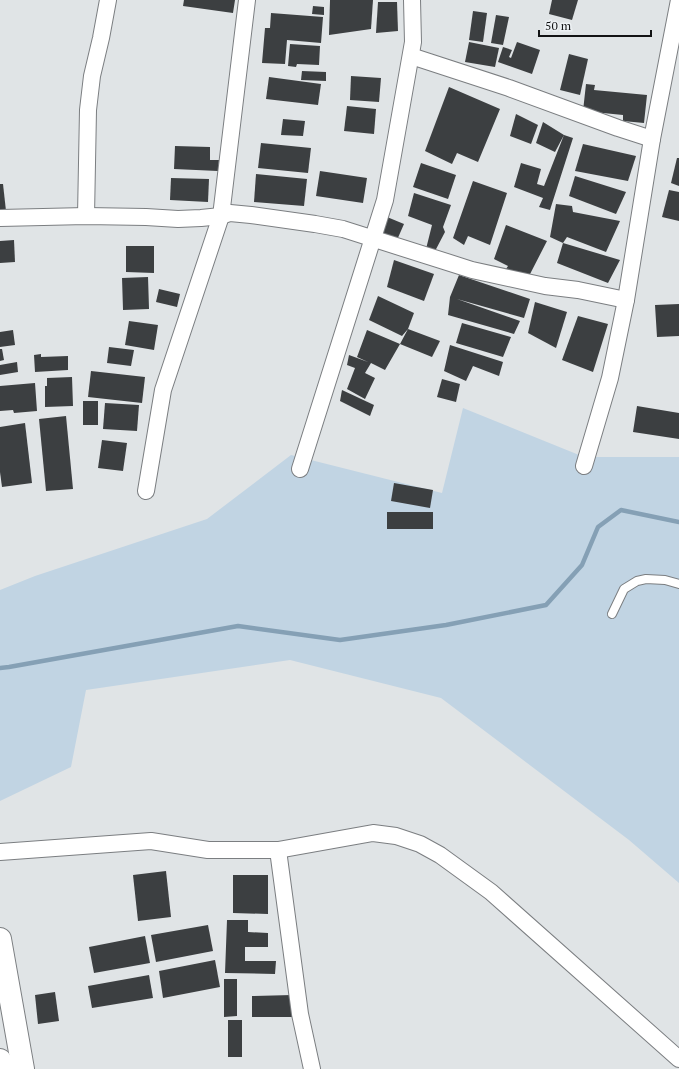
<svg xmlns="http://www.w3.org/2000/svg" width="679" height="1069" viewBox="0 0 679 1069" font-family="'PT Serif',serif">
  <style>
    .green { fill: #c1d4e3 }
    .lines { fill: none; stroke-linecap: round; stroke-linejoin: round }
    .stream { stroke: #85a0b5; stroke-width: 4.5 }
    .building { fill: #3c3f41 }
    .lane-casing { stroke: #7b7e81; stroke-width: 10 }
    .street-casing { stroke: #7b7e81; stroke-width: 18 }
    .secondary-casing { stroke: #7b7e81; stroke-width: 24 }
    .lane { stroke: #fff; stroke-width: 8 }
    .street { stroke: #fff; stroke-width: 16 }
    .secondary { stroke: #fff; stroke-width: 22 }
  </style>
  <rect width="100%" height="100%" fill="#e0e4e6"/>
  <polygon class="green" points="463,408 584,457 679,457 679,883 629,840 441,698 290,660 86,690 71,767 0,801 0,590 35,576 207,519 291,455 442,493"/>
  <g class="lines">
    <polyline class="stream" points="0,668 9,667 238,626 340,640 446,625 546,605 582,565 598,527 621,510 679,522"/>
  </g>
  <g class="building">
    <polygon points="184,0 235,0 233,13 183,6"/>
    <polygon points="330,0 373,0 371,29 329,35"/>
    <polygon points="552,0 578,0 572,20 549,14"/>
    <polygon points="378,2 397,2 398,31 376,33"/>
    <polygon points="313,6 324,7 324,15 312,14"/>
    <polygon points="473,11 487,13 483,42 469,40"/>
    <polygon points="271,13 323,17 321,43 287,40 285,64 262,63 265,28 270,28"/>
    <polygon points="496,15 509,17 503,45 491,43"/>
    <polygon points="469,42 499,48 495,67 465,62"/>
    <polygon points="517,42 540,50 532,74 498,62 503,47 512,50 509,57 511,58"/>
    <polygon points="290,44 320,46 319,65 297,64 296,67 288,66"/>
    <polygon points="569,54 588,59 580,95 560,90"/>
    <polygon points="302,71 326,72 326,81 301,80"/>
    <polygon points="351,76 381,78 379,102 350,100"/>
    <polygon points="269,77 321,84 318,105 266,99"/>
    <polygon points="586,84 595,85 594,90 647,95 644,123 623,121 623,115 583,111"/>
    <polygon points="449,87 500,109 478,162 457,153 452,164 425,151"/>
    <polygon points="347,106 376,109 374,134 344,131"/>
    <polygon points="516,114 538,125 531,144 510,136"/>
    <polygon points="283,119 305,121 303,136 281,135"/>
    <polygon points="543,122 564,135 573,138 550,210 539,207 543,198 514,187 521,163 541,169 537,184 544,186 564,135 555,152 536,143"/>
    <polygon points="261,143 311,148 308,173 258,168"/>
    <polygon points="583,144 636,156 628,181 575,171"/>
    <polygon points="175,146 210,147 210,160 219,160 218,171 174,169"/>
    <polygon points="677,158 679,158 679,186 671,183"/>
    <polygon points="421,163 456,175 448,199 413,187"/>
    <polygon points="320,171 367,178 363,203 316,196"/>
    <polygon points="256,174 307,179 304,206 254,202"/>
    <polygon points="575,176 626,192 616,214 569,196"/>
    <polygon points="171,178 209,179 208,202 170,200"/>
    <polygon points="473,181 507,193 490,245 468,236 464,245 453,238"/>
    <polygon points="0,184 3,184 6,211 0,212"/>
    <polygon points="669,190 679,192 679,221 662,217"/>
    <polygon points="414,193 451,205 443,227 445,232 434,253 426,249 432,225 408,216"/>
    <polygon points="556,204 572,206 573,212 620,221 606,252 567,237 563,243 620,260 608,283 557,263 563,243 550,237"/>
    <polygon points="387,217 404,224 397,240 382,232"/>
    <polygon points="506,225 547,241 528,278 504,272 508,266 494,259"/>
    <polygon points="14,240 15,262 0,263 0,241"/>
    <polygon points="126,246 154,246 154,273 126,272"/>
    <polygon points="394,260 434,274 424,301 387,287"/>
    <polygon points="459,275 530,299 524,318 457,299 520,321 514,334 448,315 450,297"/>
    <polygon points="148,277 149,309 123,310 122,278"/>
    <polygon points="159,289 180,294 177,307 156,302"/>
    <polygon points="378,296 414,313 408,329 440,341 432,357 400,344 408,329 402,336 369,320"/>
    <polygon points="535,302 567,312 556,348 528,333"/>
    <polygon points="679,304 679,336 657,337 655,305"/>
    <polygon points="578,316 608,324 593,372 562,360"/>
    <polygon points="129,321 158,325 154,350 125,345"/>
    <polygon points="462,323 511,337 503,357 456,343"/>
    <polygon points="13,330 15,345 0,347 0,332"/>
    <polygon points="367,330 400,344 385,370 371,363 365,373 375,378 365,399 347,389 355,368 347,365 349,355 368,362 357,357"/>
    <polygon points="450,345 503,362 499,376 473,366 466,381 444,371"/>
    <polygon points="109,347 134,350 131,366 107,363"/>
    <polygon points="0,349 2,349 4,360 0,361"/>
    <polygon points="41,354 41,357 68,356 68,370 35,372 34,355"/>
    <polygon points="17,362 18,372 0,375 0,365"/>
    <polygon points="91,371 145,377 142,403 88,397"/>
    <polygon points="72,377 73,406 45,407 45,386 47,386 47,378"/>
    <polygon points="442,379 460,384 456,402 437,397"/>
    <polygon points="35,383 37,411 14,413 13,410 0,411 0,386"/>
    <polygon points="342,390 374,405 370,416 340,401"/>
    <rect x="83" y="401" width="15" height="24"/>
    <polygon points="105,403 139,405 137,431 103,429"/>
    <polygon points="637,406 679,413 679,439 633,432"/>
    <polygon points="66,416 73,489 46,491 39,419"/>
    <polygon points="25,423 32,483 2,487 0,472 0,427"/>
    <polygon points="102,440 127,443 123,471 98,468"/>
    <polygon points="394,483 433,490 430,508 391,501"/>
    <rect x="387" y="512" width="46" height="17"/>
    <polygon points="166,871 171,917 138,921 133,875"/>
    <polygon points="233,875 268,875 268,914 233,913"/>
    <polygon points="227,920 248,920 248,932 268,933 268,947 245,947 245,961 276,961 275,974 225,973"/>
    <polygon points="208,925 213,951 156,962 151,935"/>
    <polygon points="145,936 150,963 94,973 89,947"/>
    <polygon points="215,960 220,987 163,998 159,971"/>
    <polygon points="149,975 153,998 92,1008 88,986"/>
    <polygon points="224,979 237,979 237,1016 224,1017"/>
    <polygon points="55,992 59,1021 38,1024 35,995"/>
    <polygon points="292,995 292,1017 252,1017 252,996"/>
    <rect x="228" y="1020" width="14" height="37"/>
  </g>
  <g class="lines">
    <g class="lane-casing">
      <polyline id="lane" points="612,614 624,589 637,581 646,579 665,580 679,584"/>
    </g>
    <g class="street-casing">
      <g id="street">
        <polyline points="411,56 509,88 618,128 652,139"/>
        <polyline points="86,216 88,110 92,76 101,38 108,0"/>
        <polyline points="0,218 86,216 146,217 178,219 201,218 221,216 230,213 251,215 315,224 343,229 472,270 545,286 578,290 626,300"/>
        <polyline points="584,466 610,378 626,300 652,139 679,0"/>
        <polyline points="300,469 385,200 413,42 412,0"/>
        <polyline points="146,491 163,390 221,216 247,0"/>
        <polyline points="278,850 300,1014 312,1069"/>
        <polyline points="0,852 151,841 208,850 278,850 373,833 396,836 420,844 440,855 491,892 679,1059"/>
      </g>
    </g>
    <g class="secondary-casing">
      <g id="secondary">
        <polyline points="0,939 23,1069"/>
        <polyline points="0,1060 2,1069"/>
      </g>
    </g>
    <use href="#lane" class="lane"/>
    <use href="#street" class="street"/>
    <use href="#secondary" class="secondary"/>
  </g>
  <path d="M539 30v6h112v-6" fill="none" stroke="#121314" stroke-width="2"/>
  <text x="545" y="30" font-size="12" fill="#121314" stroke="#edf1f4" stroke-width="3" paint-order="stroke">50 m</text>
</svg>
